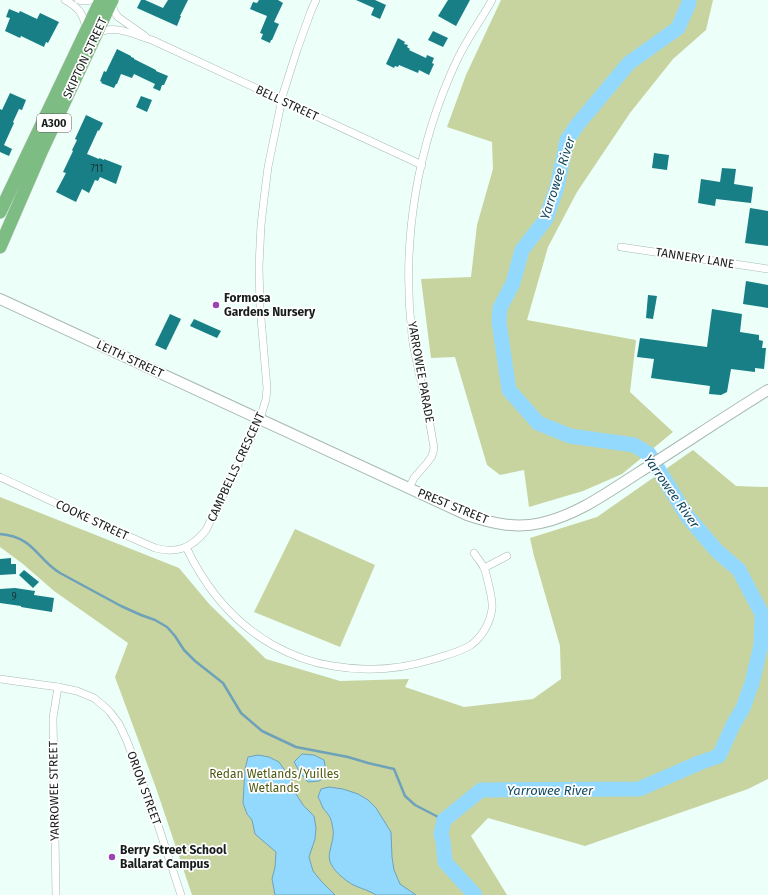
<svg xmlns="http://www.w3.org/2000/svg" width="768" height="895" viewBox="0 0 768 895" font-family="'Fira Sans',sans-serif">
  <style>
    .green { fill: #c8d49f }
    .water { fill: #93d9fe; stroke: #6ea1ba }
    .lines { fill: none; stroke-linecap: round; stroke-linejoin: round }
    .stream { stroke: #6ea1ba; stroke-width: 2.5 }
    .river { stroke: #93d9fe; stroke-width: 15 }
    .building { fill: #187f87 }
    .street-casing { stroke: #a8b9b4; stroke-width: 8 }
    .secondary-casing { stroke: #a8b9b4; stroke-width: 12 }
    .highway-casing { stroke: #dfdfdf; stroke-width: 14 }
    .street { stroke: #fff; stroke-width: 7 }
    .secondary { stroke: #fff; stroke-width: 10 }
    .highway { stroke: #7dbc82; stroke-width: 13 }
    .poi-dot { fill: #9a44b1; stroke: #fff; stroke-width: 1.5 }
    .labels { text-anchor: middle; stroke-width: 3.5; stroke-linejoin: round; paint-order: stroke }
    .number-label { font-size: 10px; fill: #173636 }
    .shield { fill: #fff; stroke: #5d615f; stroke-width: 1 }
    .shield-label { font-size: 11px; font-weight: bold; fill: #171d1b }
    .street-label { font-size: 12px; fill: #171d1b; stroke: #fff }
    .poi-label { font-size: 12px; font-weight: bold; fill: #171d1b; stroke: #fff; text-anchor: start }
    .park-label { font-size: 12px; fill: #4e5910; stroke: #fff }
    .water-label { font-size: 13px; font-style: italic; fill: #134b64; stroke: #fff }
  </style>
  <rect width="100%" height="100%" fill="#ecfff9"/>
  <g class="green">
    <polygon points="501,0 713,0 706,30 673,59 630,113 577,192 548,247 527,320 636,340 630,392 673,432 622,474 583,491 529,507 524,470 500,475 487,465 455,357 431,358 421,279 471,277 477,225 493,169 492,142 447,127 466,75"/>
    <polygon points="693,450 736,486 768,487 768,779 748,789 585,846 488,818 471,836 507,895 192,895 156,788 115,677 128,643 54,591 23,564 0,547 0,497 179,568 210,605 266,659 340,681 409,679 405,687 464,707 533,699 561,679 560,646 534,556 530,538 597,517"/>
    <polygon points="295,529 375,565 340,647 254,612"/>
  </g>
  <g class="water">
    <polygon points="302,754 314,755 324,760 327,776 319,781 308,782 301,774 294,762"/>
    <polygon points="258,755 269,757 279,762 293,782 296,794 303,805 314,816 316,828 315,839 309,857 313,871 322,882 335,895 275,895 272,879 275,867 276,852 255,834 252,820 247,814 243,803 245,769 248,757"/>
    <path d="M329,787L343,789L358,794L368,800L376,808L391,832L392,857L394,870L400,884L416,895H376C367,889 356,888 347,881C338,874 326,864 330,851C332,840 335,836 332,824C331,817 327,813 323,808C321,804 320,800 318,797L321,789Z"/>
  </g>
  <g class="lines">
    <path class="stream" d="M0,534C34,537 36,558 60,573L121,606L141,615L155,620L167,627L175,636L184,650L195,661L223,683L241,713L262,731L296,747L348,757L368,763L394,769L405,796L415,805L444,820"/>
    <polyline class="river" points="475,895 445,862 443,841 441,834 444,820 481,790 639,789 699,763 719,756 733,725 743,708 752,683 761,645 762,614 739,570 717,551 687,516 649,454 634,445 570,436 538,423 509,390 499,322 500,308 513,283 522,250 546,219 557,187 567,140 578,124 629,63 678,28 689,3 689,0"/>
  </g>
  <g class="building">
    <polygon points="141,0 145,0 163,8 168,0 188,0 180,16 181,16 177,26 137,8"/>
    <polygon points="259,0 278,0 283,3 274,22 279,24 272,40 271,40 270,43 261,39 263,34 260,33 267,16 250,9 253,2 257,3"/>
    <polygon points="356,0 375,0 386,5 380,19 371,15 374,8"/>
    <polygon points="448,0 470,0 456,26 438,16"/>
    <polygon points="9,9 19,13 20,11 37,19 40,13 59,22 48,43 46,42 44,47 21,36 20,38 5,31 10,18 6,17"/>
    <polygon points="433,31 448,38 443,47 428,40"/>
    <polygon points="398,38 405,42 404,44 408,45 407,47 410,49 409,50 426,58 427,55 434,58 432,63 434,64 429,75 419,70 418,73 399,65 398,67 395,66 394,68 386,64"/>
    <polygon points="117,49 131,56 131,57 134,58 134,59 156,70 156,71 168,76 164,85 162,85 160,91 153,88 155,84 134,74 132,78 121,74 117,84 116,84 114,88 101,83 102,82 100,81 104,71 106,72"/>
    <polygon points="10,93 26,100 22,110 19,109 13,122 14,123 4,145 12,149 9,156 0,152 0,153 0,109 2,110"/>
    <polygon points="141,96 152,100 147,112 136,107"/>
    <polygon points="86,115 103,123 99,131 98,130 87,154 99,159 99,158 104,160 104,159 122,166 116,184 100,177 98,181 95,180 89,193 82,189 76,202 56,192 66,173 63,172 73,151 72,150 77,140 75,139"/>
    <polygon points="654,153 669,155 667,170 652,168"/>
    <polygon points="722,168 736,169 734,184 753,187 751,203 716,199 715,206 698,203 701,179 720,182"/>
    <polygon points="750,208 768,211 768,246 745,243"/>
    <polygon points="746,281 768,285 768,308 743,304"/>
    <polygon points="648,295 657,296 653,319 646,318"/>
    <polygon points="712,309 742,314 740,332 759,335 759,340 763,341 762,348 766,348 764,369 755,368 755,372 731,369 727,392 721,395 709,394 710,386 651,378 654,359 637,357 640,338 707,347"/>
    <polygon points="170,314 181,319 166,350 155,345"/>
    <polygon points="194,319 221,331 217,338 190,326"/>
    <polygon points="11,558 11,564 16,564 16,574 0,575 0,559"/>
    <polygon points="24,570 39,582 33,588 19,575"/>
    <polygon points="15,588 35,591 34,595 54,598 52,612 21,607 21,606 0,603 0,589"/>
  </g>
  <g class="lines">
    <g class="street-casing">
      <g id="street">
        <path d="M65,0C78,7 83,13 86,28"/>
        <polyline points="78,0 85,1 91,0"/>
        <polyline points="112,2 114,11 118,17 145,36"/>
        <path d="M98,33C115,24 135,35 152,40L422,165"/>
        <polyline points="621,247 768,269"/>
        <path d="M0,477L96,522L155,548C177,554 192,548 206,530L260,419L266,399L267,388L260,307L259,266L261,225L264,199L268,167L283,94L297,50L311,11L316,0"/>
        <path d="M409,488L414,478L427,463L432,456L434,448L432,436C428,413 423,390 418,368C416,357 413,346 412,335C401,242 417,145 457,60C467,39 481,20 492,0"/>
        <path d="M186,547C205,587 234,623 273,645C291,655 312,663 333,666C367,672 402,669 434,659C447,655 460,652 471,645C482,637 490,623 492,609C493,601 490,591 488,582C487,578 486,572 484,568C482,563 477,558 474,553"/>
        <polyline points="484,568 507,556"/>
        <polyline points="0,679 58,687 77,691 94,698 106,708 110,712 119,724 127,741 156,819 181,895"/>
        <polyline points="56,895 53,718 58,687"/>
      </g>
    </g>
    <g class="secondary-casing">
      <path id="secondary" d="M0,299L467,515C491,523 515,529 541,523C577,515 607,493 638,473C681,446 724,417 768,390"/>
    </g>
    <g class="highway-casing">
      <g id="highway">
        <polyline points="0,212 101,0"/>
        <polyline points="0,247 42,150 112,0"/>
      </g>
    </g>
    <use href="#street" class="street"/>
    <use href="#secondary" class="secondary"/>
    <use href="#highway" class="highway"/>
  </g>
  <g class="poi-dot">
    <circle cx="216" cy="305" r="4"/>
    <circle cx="112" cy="857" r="4"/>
  </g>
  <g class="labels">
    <g class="number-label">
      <text x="97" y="172">711</text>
      <text x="14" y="600">9</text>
    </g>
    <rect class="shield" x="37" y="114" width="34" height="18" rx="3"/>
    <g class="shield-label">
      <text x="54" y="127">A300</text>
    </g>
    <g class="street-label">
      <text transform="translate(85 58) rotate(-65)" y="4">SKIPTON STREET</text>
      <text transform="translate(287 103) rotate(25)" y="4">BELL STREET</text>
      <text transform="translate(695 258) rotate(9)" y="4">TANNERY LANE</text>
      <text transform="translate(130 359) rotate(25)" y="4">LEITH STREET</text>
      <text transform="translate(421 372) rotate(80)" y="4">YARROWEE PARADE</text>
      <text transform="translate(236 467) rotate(-65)" y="4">CAMPBELLS CRESCENT</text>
      <text transform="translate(453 506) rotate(22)" y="4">PREST STREET</text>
      <text transform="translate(92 520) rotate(25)" y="4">COOKE STREET</text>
      <text transform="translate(144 788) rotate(70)" y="4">ORION STREET</text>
      <text transform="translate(54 791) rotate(-91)" y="4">YARROWEE STREET</text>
    </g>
    <g class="poi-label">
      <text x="224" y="302">Formosa<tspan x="224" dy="14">Gardens Nursery</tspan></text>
      <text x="120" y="854">Berry Street School<tspan x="120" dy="14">Ballarat Campus</tspan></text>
    </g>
    <g class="park-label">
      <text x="274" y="778">Redan Wetlands/Yuilles<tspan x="274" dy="14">Wetlands</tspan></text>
    </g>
    <g class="water-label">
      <text transform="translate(557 178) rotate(-72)" y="5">Yarrowee River</text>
      <text transform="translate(672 491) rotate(55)" y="5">Yarrowee River</text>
      <text x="550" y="795">Yarrowee River</text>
    </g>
  </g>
</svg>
